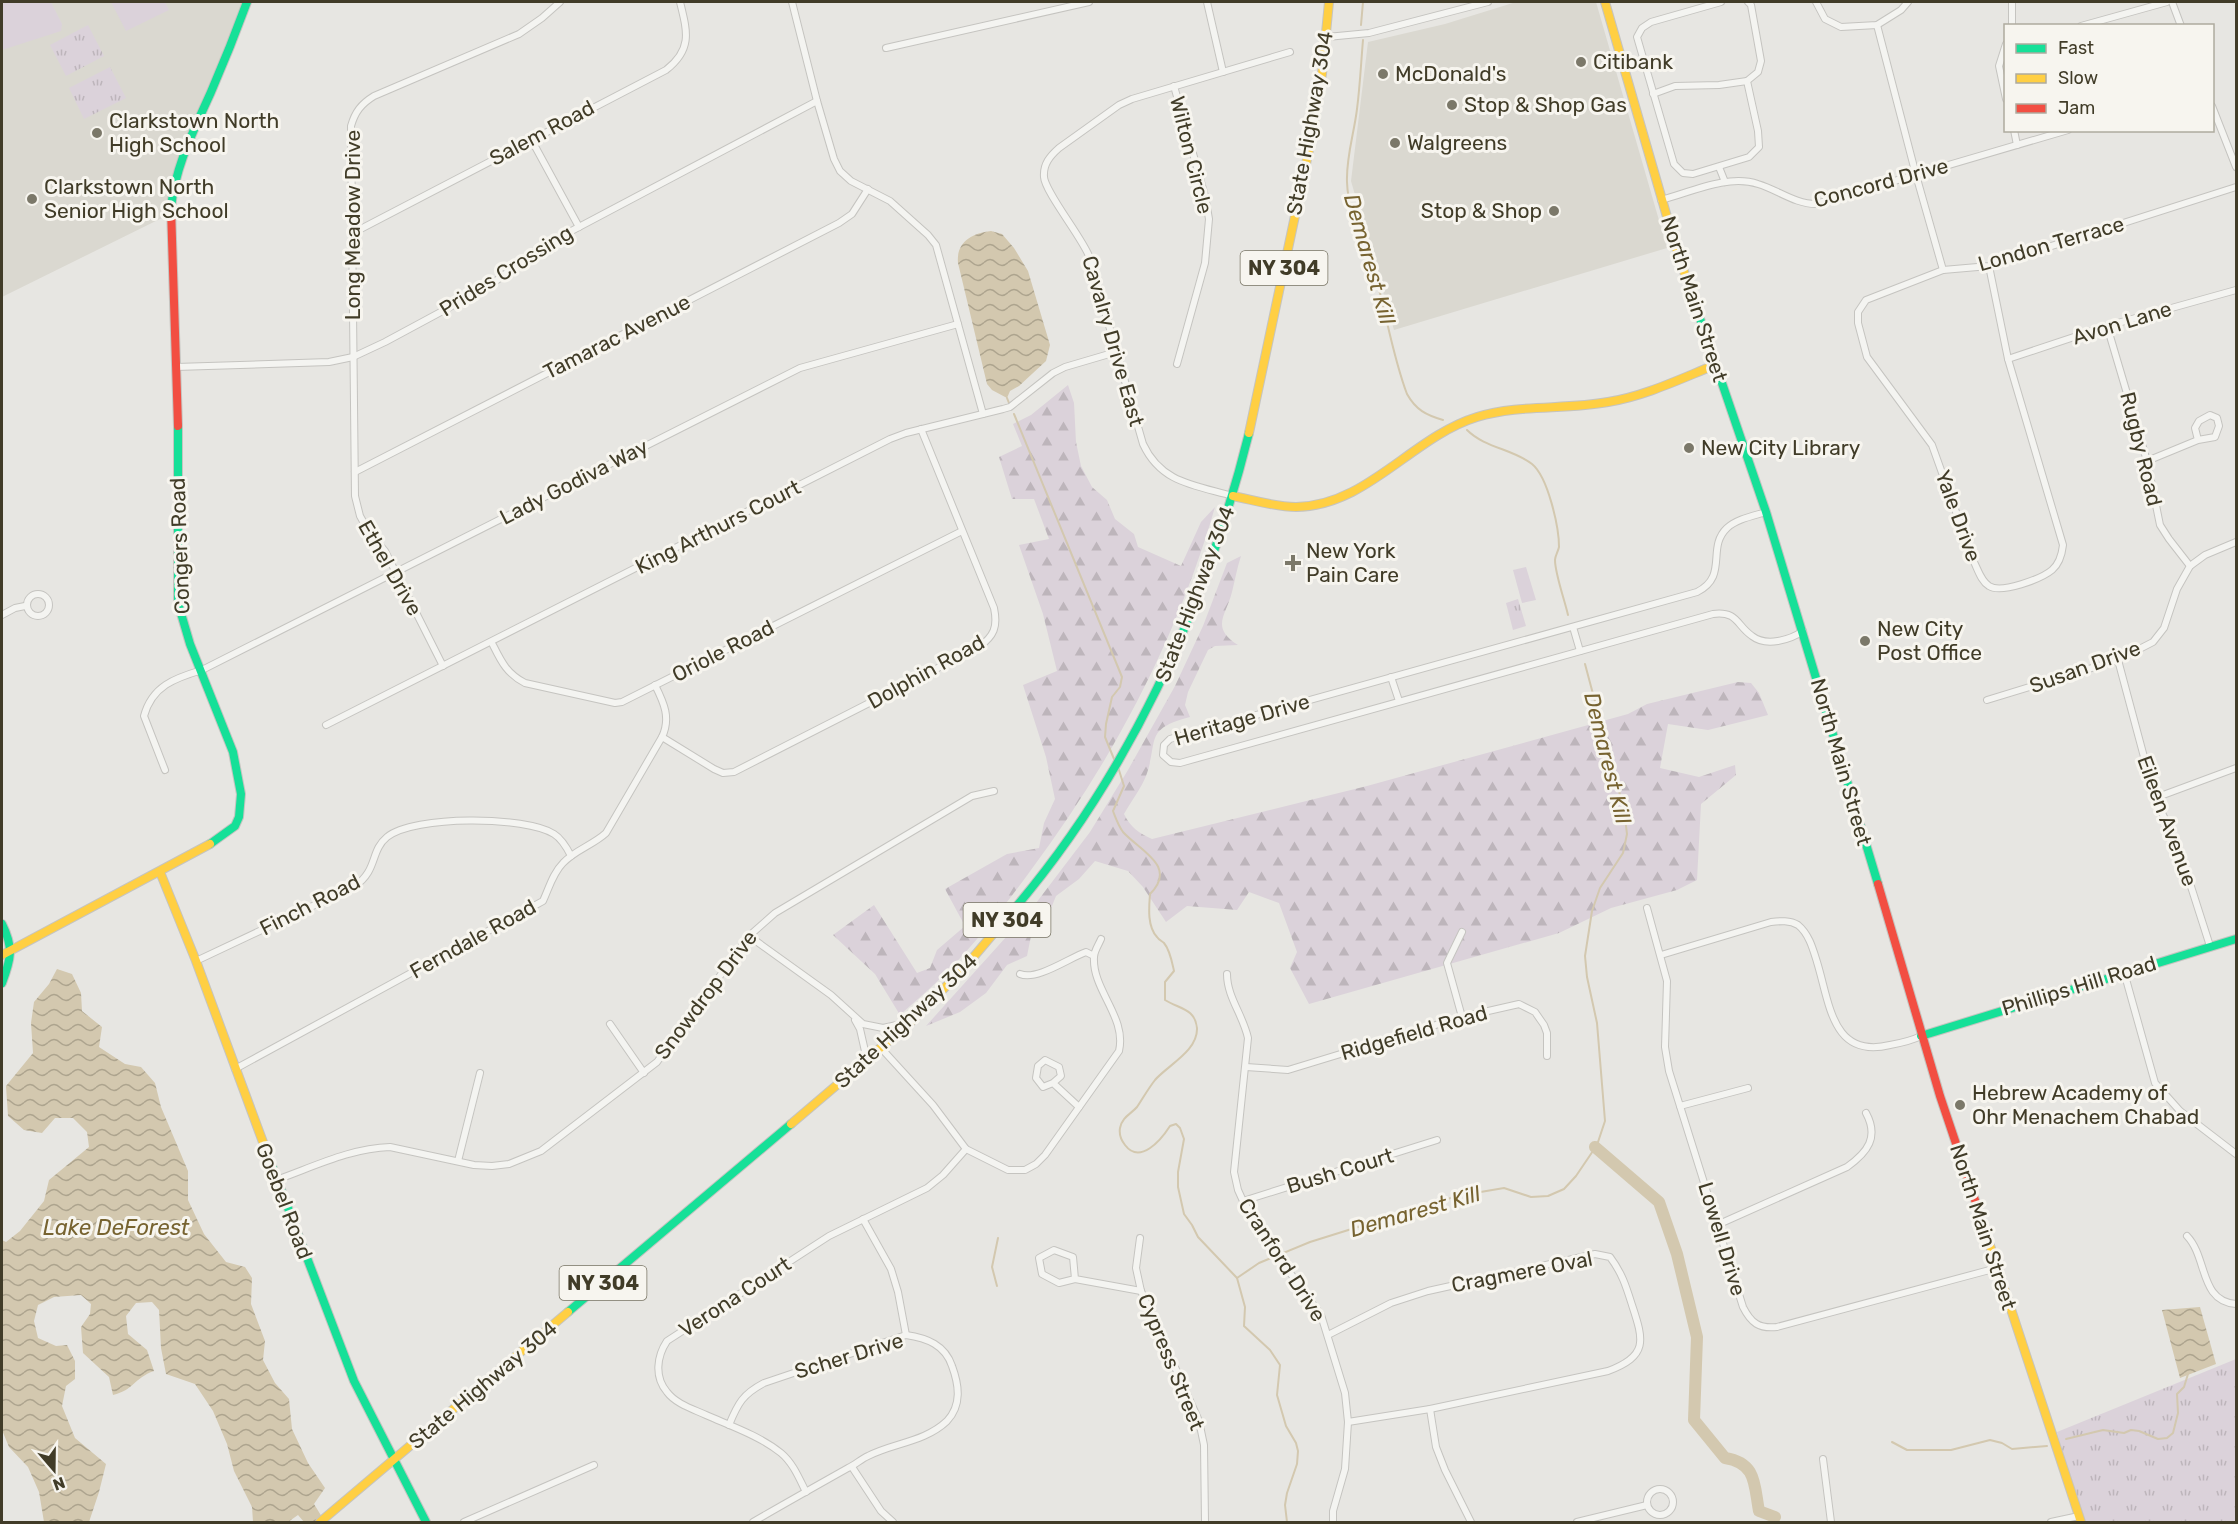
<svg xmlns="http://www.w3.org/2000/svg" width="2238" height="1524" viewBox="0 0 2238 1524" font-family="Rubik,sans-serif">
  <style>
    .built { fill: #dad8d0 }
    .forest { fill: url(#forest-firs) }
    .park { fill: url(#park-tufts) }
    .pitch { fill: #dbd2da }
    .water { fill: url(#water-waves) }
    .lines { fill: none; stroke-linecap: round; stroke-linejoin: round }
    .stream { stroke: #d3c8af; stroke-width: 2 }
    .river { stroke: #d3c8af; stroke-width: 12 }
    .street-casing { stroke: #c5c4c0; stroke-width: 8 }
    .fast-casing { stroke: #c5c4c0; stroke-width: 10 }
    .slow-casing { stroke: #c5c4c0; stroke-width: 10 }
    .jam-casing { stroke: #c5c4c0; stroke-width: 10 }
    .street { stroke: #f4f4f1; stroke-width: 6 }
    .fast { stroke: #16e098; stroke-width: 8 }
    .slow { stroke: #ffcf43; stroke-width: 8 }
    .jam { stroke: #f24e42; stroke-width: 8 }
    .poi-dot { fill: #7b7869; stroke: #f7f5ef; stroke-width: 2 }
    .labels { text-anchor: middle; stroke-width: 6; stroke-linejoin: round; paint-order: stroke }
    .shield { fill: #f7f5ef; stroke: #787464; stroke-width: 1.5 }
    .shield-label { font-size: 20px; font-weight: bold; fill: #413c28 }
    .poi-label { font-size: 21px; fill: #413c28; stroke: #f7f5ef; text-anchor: start }
    .street-label { font-size: 21px; fill: #413c28; stroke: #f7f5ef }
    .water-label { font-size: 22px; font-style: italic; fill: #776330; stroke: #f7f5ef }
  </style>
  <defs>
    <pattern id="forest-firs" width="22" height="20" patternUnits="userSpaceOnUse" patternTransform="scale(1.5)"><rect width="22" height="20" fill="#dbd2da"/><path d="M5 1l3.5 6h-7zM16 11l3.5 6h-7z" fill="#bdb5bb"/></pattern>
    <pattern id="park-tufts" width="24" height="20" patternUnits="userSpaceOnUse" patternTransform="scale(1.5)"><rect width="24" height="20" fill="#dbd2da"/><path d="M3 7l-1-3M5 7V3M7 7l1-3M15 17l-1-3M17 17v-4M19 17l1-3" fill="none" stroke="#bdb5bb"/></pattern>
    <pattern id="water-waves" width="16" height="10" patternUnits="userSpaceOnUse" patternTransform="scale(1.5)"><rect width="16" height="10" fill="#d3c8af"/><path d="M0 5q4-4 8 0t8 0" fill="none" stroke="#ada48e"/></pattern>
  </defs>
  <rect width="100%" height="100%" fill="#e7e6e2"/>
  <g class="built">
    <polygon points="2,2 247,2 182,157 170,214 2,297"/>
    <polygon points="1516,2 1596,2 1667,248 1394,330 1351,181 1368,42 1445,24"/>
  </g>
  <g class="forest">
    <path d="M1068,385L1074,403L1076,442L1081,466L1092,487L1107,500L1115,519L1134,534L1138,547L1181,566L1201,522L1215,507C1177,639 1113,760 1031,870C1004,907 976,943 944,975C930,989 914,1002 900,1015L875,974L833,935L874,905L917,973L930,968L937,950L965,926L945,889L1007,854L1039,848L1044,823L1055,799L1046,757L1023,685L1057,671L1043,614L1019,545L1049,539L1034,499H1012L999,457L1022,446L1013,424L1031,415Z"/>
    <path d="M1241,556C1237,568 1235,580 1232,592C1226,616 1210,627 1238,645L1215,646L1208,650L1188,692L1185,705L1190,717C1143,729 1159,741 1146,776C1141,789 1131,801 1124,814C1130,827 1139,833 1152,839L1367,786L1628,714L1647,704L1738,682L1751,683L1759,693L1768,715L1708,730L1668,724L1660,768L1699,777L1735,765L1736,775L1701,804L1697,880L1677,890L1611,908L1559,933L1309,1004L1290,968L1297,952L1279,903L1249,892L1237,910L1187,906L1166,922L1143,887L1128,871L1095,861L1079,879L1056,896L1043,928L1031,936L1027,956L1007,965L986,993L960,1012L926,1026L1033,907L1090,832L1128,770L1175,686L1203,626L1227,563Z"/>
  </g>
  <g class="park">
    <polygon points="88,25 104,56 66,76 50,45"/>
    <polygon points="110,67 126,98 84,119 69,88"/>
    <polygon points="1518,599 1526,626 1513,630 1506,603"/>
    <polygon points="2236,1359 2236,1522 2082,1522 2057,1432"/>
  </g>
  <g class="pitch">
    <polygon points="2,2 51,2 62,24 61,31 2,50"/>
    <polygon points="111,2 165,2 169,10 126,31"/>
    <polygon points="1526,567 1536,600 1522,603 1513,570"/>
  </g>
  <g class="water">
    <path d="M991,231L1002,234L1014,248L1028,271L1050,345L1046,361L1019,386L1010,391L1007,398L992,390L987,384L958,263C956,243 971,233 991,231Z"/>
    <path d="M57,969L72,974L81,993L82,1011L102,1027L99,1047L125,1064L141,1067L155,1083L161,1107L188,1171V1200L204,1234L226,1262L245,1267L252,1278L251,1304L265,1341L263,1360L275,1383L289,1399L292,1429L308,1463L325,1488L314,1504L325,1522H304L298,1515L288,1522H253L252,1507L234,1471L227,1444L213,1411L195,1384L166,1374L161,1348L159,1310L152,1302L136,1303L126,1316L128,1334L147,1350L154,1371C134,1378 134,1390 113,1395L109,1377L83,1353L81,1327L90,1314L91,1304L81,1295L54,1297L38,1305L34,1321L38,1338L56,1346L67,1345L75,1361V1379L66,1386L62,1406L75,1438L106,1464L99,1492L89,1522H44L39,1492L28,1467L9,1447L2,1430V1240L6,1242L20,1231L44,1201L49,1180L89,1147L87,1132L73,1118H55L42,1133L24,1130L8,1116L6,1086L33,1053L31,1023L34,1002L49,984Z"/>
    <polygon points="2200,1307 2216,1364 2180,1378 2162,1310"/>
  </g>
  <g class="lines">
    <g class="stream">
      <polyline points="1361,25 1363,2"/>
      <path d="M1363,40C1361,63 1360,86 1357,109C1354,134 1346,157 1347,182C1348,216 1367,246 1376,278C1387,317 1393,357 1407,394C1416,410 1426,415 1443,420"/>
      <polyline points="1007,398 1009,403"/>
      <polyline points="1014,414 1122,677 1120,687 1112,697 1106,724 1105,737 1114,759"/>
      <path d="M1467,430C1485,448 1513,449 1532,464C1548,477 1559,527 1559,547C1558,552 1555,556 1555,560C1555,574 1565,601 1568,615"/>
      <path d="M1118,767L1124,786L1113,811C1116,819 1118,825 1123,832C1140,851 1178,866 1150,894C1149,907 1147,926 1157,937C1159,940 1162,941 1164,943C1170,950 1172,962 1174,971L1165,982V1000C1179,1009 1195,1008 1197,1028C1198,1051 1168,1065 1155,1080C1148,1089 1143,1098 1137,1107C1131,1114 1122,1117 1120,1128C1119,1134 1121,1140 1125,1145C1140,1165 1161,1140 1170,1126L1176,1124L1180,1128L1184,1139L1178,1172V1187L1184,1214L1192,1225L1198,1237L1237,1278"/>
      <polyline points="1237,1278 1259,1263 1310,1242 1457,1196 1504,1188 1531,1197 1548,1196 1564,1189 1576,1176 1597,1145 1605,1121 1597,1023 1587,977 1585,956 1592,911 1600,888 1623,853 1627,834 1624,810 1585,664"/>
      <polyline points="1237,1278 1245,1307 1244,1326 1270,1350 1280,1365 1277,1395 1286,1426 1296,1443 1298,1451 1297,1464 1287,1493 1285,1505 1287,1522"/>
      <polyline points="997,1286 992,1267 998,1238"/>
      <polyline points="2066,1439 2103,1430 2124,1433 2131,1430 2139,1431 2158,1439 2167,1438 2173,1433 2178,1413 2177,1394 2184,1387 2188,1374"/>
      <polyline points="1892,1442 1907,1450 1951,1450 1990,1440 2002,1443 2012,1449 2047,1446"/>
    </g>
    <path class="river" d="M1595,1147L1659,1202L1677,1254L1697,1337L1694,1420L1725,1458C1757,1463 1754,1485 1759,1511L1775,1517"/>
    <g class="street-casing">
      <g id="street">
        <polyline points="792,2 817,101 834,159 840,171 851,181 890,201 928,235 936,245 983,414"/>
        <polyline points="1207,2 1223,72"/>
        <polyline points="1721,2 1651,22 1642,28 1637,37 1674,164 1683,173 1693,174 1749,157 1759,147 1758,131 1747,81 1758,72 1761,61 1751,5 1748,2"/>
        <polyline points="1816,2 1825,19 1841,27 1877,25 1901,10 1908,2"/>
        <polyline points="2172,2 2181,26"/>
        <polyline points="1877,25 1916,175 1943,270"/>
        <polyline points="2012,26 2012,2"/>
        <polyline points="2081,26 2167,2"/>
        <polyline points="1327,37 1369,33 1488,2"/>
        <polyline points="2006,44 1999,66 2006,99"/>
        <polyline points="886,48 1089,2"/>
        <polyline points="1174,86 1205,196 1209,219 1205,263 1177,364"/>
        <polyline points="1653,94 1675,86 1719,85 1747,81"/>
        <polyline points="2212,106 2236,167"/>
        <polyline points="2014,130 2017,145"/>
        <polyline points="531,139 579,227"/>
        <polyline points="1719,167 1725,182"/>
        <path d="M1661,200C1691,192 1728,174 1758,184C1778,190 1795,204 1816,204L2068,130"/>
        <path d="M351,234L666,70C693,49 687,31 680,2"/>
        <path d="M1989,266L2008,359L2063,545C2062,554 2059,564 2052,570C2041,579 2001,594 1989,586C1981,581 1978,570 1974,562L1932,445L1867,357L1858,323V312L1866,300L1943,270L1989,266L2236,187"/>
        <polyline points="2107,326 2147,461 2160,525 2169,539 2190,566"/>
        <polyline points="2008,359 2107,326 2236,290"/>
        <polyline points="176,367 329,362 353,357 385,342 489,286 543,246 817,101"/>
        <polyline points="2147,461 2198,440 2215,437 2219,426 2217,418 2210,415 2199,421 2195,428 2198,440"/>
        <polyline points="355,472 839,223 852,214 868,189"/>
        <path d="M1233,496C1194,485 1161,483 1143,444L1089,256C1081,236 1045,192 1044,177C1043,164 1050,156 1059,148L1119,105L1132,99L1290,52"/>
        <path d="M1766,512C1753,516 1737,519 1727,528C1706,548 1729,576 1697,592L1170,739L1164,745L1163,755L1171,762L1180,763L1713,614C1738,611 1736,625 1752,636C1766,647 1790,640 1803,631"/>
        <circle cx="38" cy="605" r="11"/>
        <polyline points="2,615 15,608 25,606"/>
        <polyline points="1573,627 1580,651"/>
        <path d="M492,643C501,661 506,673 525,683L615,703L622,702L962,531"/>
        <polyline points="2118,660 2155,798 2179,849 2210,946"/>
        <path d="M443,666L385,551L369,532L360,516L355,496L351,126C355,112 361,104 374,96L519,34L542,18L560,2"/>
        <polyline points="1391,677 1399,701"/>
        <polyline points="1987,700 2118,660 2153,642 2164,628 2177,589 2190,566 2205,555 2236,542"/>
        <polyline points="326,725 890,439 906,433 1003,409 1010,407 1053,373 1065,367 1116,352"/>
        <path d="M662,737L714,769L723,773L734,772L979,647C994,636 998,627 994,608L921,429"/>
        <path d="M165,770L144,716C152,686 175,678 202,670L800,368L958,324"/>
        <polyline points="2155,798 2236,768"/>
        <path d="M1647,908L1667,981L1665,1047L1669,1071L1743,1307C1751,1323 1759,1329 1777,1327L1997,1268"/>
        <polyline points="749,936 831,995 863,1024 883,1028 906,1023"/>
        <path d="M1661,955L1771,922C1780,921 1790,920 1798,925C1809,934 1813,949 1817,962C1830,1004 1832,1059 1890,1045C1901,1043 1911,1041 1921,1036"/>
        <path d="M196,961L355,886C378,870 370,851 387,837C414,815 526,816 554,834C562,839 567,848 571,856"/>
        <polyline points="2124,972 2155,1083 2180,1111 2236,1154"/>
        <path d="M1020,974C1037,981 1069,958 1086,952L1094,956"/>
        <path d="M1227,974C1227,997 1243,1015 1248,1038L1234,1172L1238,1190L1243,1201L1274,1251L1321,1315L1345,1393L1348,1422L1345,1469L1333,1511V1522"/>
        <polyline points="1462,1017 1447,963 1462,932"/>
        <polyline points="855,1020 860,1029 867,1060"/>
        <polyline points="610,1024 644,1073"/>
        <path d="M881,1048L933,1105L966,1149L1008,1170H1025L1036,1164L1045,1155L1119,1051C1127,1017 1092,990 1094,957C1094,951 1099,944 1101,939"/>
        <polyline points="1246,1067 1288,1070 1462,1017 1519,1004 1535,1012 1544,1025 1547,1033 1547,1056"/>
        <path d="M235,1069L543,901C549,888 553,873 563,863C575,850 593,845 606,833L662,737C671,718 664,703 655,685"/>
        <polyline points="1053,1083 1061,1076 1059,1067 1045,1060 1038,1066 1036,1078 1043,1087 1053,1083 1079,1107"/>
        <polyline points="1680,1106 1748,1088"/>
        <polyline points="458,1161 480,1073"/>
        <path d="M276,1180C313,1167 351,1148 390,1147L474,1165L492,1166L509,1164L541,1151L657,1062L749,936L775,913L972,796L994,791"/>
        <polyline points="1243,1201 1437,1140"/>
        <polyline points="863,1219 891,1269 898,1292 906,1335"/>
        <path d="M1717,1225L1847,1167C1868,1152 1879,1137 1866,1113"/>
        <path d="M2187,1236C2208,1258 2199,1301 2236,1304"/>
        <polyline points="1140,1238 1136,1268 1141,1291 1199,1421 1204,1445 1205,1522"/>
        <polyline points="1075,1279 1073,1257 1054,1250 1039,1258 1042,1274 1059,1283 1075,1279 1141,1291"/>
        <path d="M1328,1335L1391,1303L1428,1291L1595,1254L1610,1257C1622,1273 1626,1286 1632,1305C1644,1341 1648,1356 1608,1371L1430,1409L1348,1422"/>
        <polyline points="1430,1409 1436,1447 1445,1470 1471,1522"/>
        <path d="M729,1425C738,1403 743,1394 764,1383L906,1335C927,1338 945,1345 952,1366C959,1385 962,1405 947,1421C925,1442 893,1443 868,1456C861,1459 855,1465 848,1468C816,1486 784,1504 753,1522"/>
        <polyline points="1823,1459 1831,1522"/>
        <polyline points="852,1467 881,1511 893,1522"/>
        <circle cx="1660" cy="1502" r="13"/>
        <path d="M806,1492C799,1478 793,1463 781,1453C760,1436 731,1426 706,1415C693,1409 676,1404 667,1392C654,1377 657,1356 667,1341L829,1236L927,1188L943,1175L966,1149"/>
        <polyline points="464,1522 594,1465"/>
        <polyline points="1577,1522 1647,1505"/>
        <polyline points="2051,1522 2079,1516"/>
      </g>
    </g>
    <g class="fast-casing">
      <g id="fast">
        <path d="M171,208C175,166 194,130 211,92C224,62 236,32 247,2"/>
        <polyline points="1694,301 1766,512 1878,884"/>
        <polyline points="178,426 178,603 190,644 233,752 241,794 239,817 235,826 210,844"/>
        <path d="M1009,915C1127,779 1206,607 1249,433"/>
        <path d="M2,924C14,948 11,959 2,983"/>
        <polyline points="1921,1036 2236,939"/>
        <polyline points="267,1153 354,1381 426,1522"/>
        <polyline points="568,1312 791,1124"/>
      </g>
    </g>
    <g class="slow-casing">
      <g id="slow">
        <polyline points="1605,2 1676,248 1694,301"/>
        <polyline points="1249,433 1310,145 1322,74 1329,2"/>
        <path d="M1233,496C1253,500 1275,507 1296,507C1367,506 1412,437 1477,417C1519,404 1565,410 1608,402C1645,396 1680,379 1715,365"/>
        <polyline points="160,872 196,961 267,1153"/>
        <polyline points="2,955 210,844"/>
        <polyline points="791,1124 912,1021 965,967 1009,915"/>
        <polyline points="1980,1215 2081,1522"/>
        <polyline points="320,1522 568,1312"/>
      </g>
    </g>
    <g class="jam-casing">
      <g id="jam">
        <polyline points="171,208 178,426"/>
        <polyline points="1878,884 1940,1096 1980,1215"/>
      </g>
    </g>
    <use href="#street" class="street"/>
    <use href="#fast" class="fast"/>
    <use href="#slow" class="slow"/>
    <use href="#jam" class="jam"/>
  </g>
  <g class="poi-dot">
    <circle cx="1581" cy="62" r="6"/>
    <circle cx="1383" cy="74" r="6"/>
    <circle cx="1452" cy="105" r="6"/>
    <circle cx="97" cy="133" r="6"/>
    <circle cx="1395" cy="143" r="6"/>
    <circle cx="32" cy="199" r="6"/>
    <circle cx="1554" cy="211" r="6"/>
    <circle cx="1689" cy="448" r="6"/>
    <path d="M1290 554h6v6h6v6h-6v6h-6v-6h-6v-6h6z"/>
    <circle cx="1865" cy="641" r="6"/>
    <circle cx="1960" cy="1105" r="6"/>
  </g>
  <g class="labels">
    <g class="shield">
      <rect x="1240.5" y="251" width="87" height="34" rx="4.5"/>
      <rect x="963.5" y="903" width="87" height="34" rx="4.5"/>
      <rect x="559.5" y="1266" width="87" height="34" rx="4.5"/>
    </g>
    <g class="shield-label">
      <text x="1284" y="275">NY 304</text>
      <text x="1007" y="927">NY 304</text>
      <text x="603" y="1290">NY 304</text>
    </g>
    <g class="poi-label">
      <text x="1593" y="69">Citibank</text>
      <text x="1395" y="81">McDonald's</text>
      <text x="1464" y="112">Stop &amp; Shop Gas</text>
      <text x="109" y="128">Clarkstown North<tspan x="109" dy="24">High School</tspan></text>
      <text x="1407" y="150">Walgreens</text>
      <text x="44" y="194">Clarkstown North<tspan x="44" dy="24">Senior High School</tspan></text>
      <text x="1542" y="218" text-anchor="end">Stop &amp; Shop</text>
      <text x="1701" y="455">New City Library</text>
      <text x="1306" y="558">New York<tspan x="1306" dy="24">Pain Care</tspan></text>
      <text x="1877" y="636">New City<tspan x="1877" dy="24">Post Office</tspan></text>
      <text x="1972" y="1100">Hebrew Academy of<tspan x="1972" dy="24">Ohr Menachem Chabad</tspan></text>
    </g>
    <g class="street-label">
      <text transform="translate(1310 123) rotate(-80)" y="7">State Highway 304</text>
      <text transform="translate(542 133) rotate(-28)" y="7">Salem Road</text>
      <text transform="translate(1191 155) rotate(76)" y="7">Wilton Circle</text>
      <text transform="translate(1881 183) rotate(-15)" y="7">Concord Drive</text>
      <text transform="translate(353 225) rotate(-90)" y="7">Long Meadow Drive</text>
      <text transform="translate(2051 244) rotate(-16)" y="7">London Terrace</text>
      <text transform="translate(506 271) rotate(-32)" y="7">Prides Crossing</text>
      <text transform="translate(1694 299) rotate(72)" y="7">North Main Street</text>
      <text transform="translate(2122 323) rotate(-17)" y="7">Avon Lane</text>
      <text transform="translate(617 337) rotate(-27)" y="7">Tamarac Avenue</text>
      <text transform="translate(1113 341) rotate(74)" y="7">Cavalry Drive East</text>
      <text transform="translate(2141 449) rotate(76)" y="7">Rugby Road</text>
      <text transform="translate(574 482) rotate(-27)" y="7">Lady Godiva Way</text>
      <text transform="translate(1958 516) rotate(70)" y="7">Yale Drive</text>
      <text transform="translate(718 527) rotate(-27)" y="7">King Arthurs Court</text>
      <text transform="translate(180 546) rotate(-92)" y="7">Congers Road</text>
      <text transform="translate(390 568) rotate(60)" y="7">Ethel Drive</text>
      <text transform="translate(1195 594) rotate(-69)" y="7">State Highway 304</text>
      <text transform="translate(723 651) rotate(-27)" y="7">Oriole Road</text>
      <text transform="translate(2085 667) rotate(-20)" y="7">Susan Drive</text>
      <text transform="translate(926 672) rotate(-29)" y="7">Dolphin Road</text>
      <text transform="translate(1242 720) rotate(-16)" y="7">Heritage Drive</text>
      <text transform="translate(1841 762) rotate(74)" y="7">North Main Street</text>
      <text transform="translate(2167 821) rotate(70)" y="7">Eileen Avenue</text>
      <text transform="translate(310 905) rotate(-27)" y="7">Finch Road</text>
      <text transform="translate(473 939) rotate(-29)" y="7">Ferndale Road</text>
      <text transform="translate(2079 986) rotate(-17)" y="7">Phillips Hill Road</text>
      <text transform="translate(706 995) rotate(-53)" y="7">Snowdrop Drive</text>
      <text transform="translate(906 1021) rotate(-43)" y="7">State Highway 304</text>
      <text transform="translate(1414 1033) rotate(-16)" y="7">Ridgefield Road</text>
      <text transform="translate(1340 1171) rotate(-17)" y="7">Bush Court</text>
      <text transform="translate(284 1201) rotate(69)" y="7">Goebel Road</text>
      <text transform="translate(1983 1227) rotate(72)" y="7">North Main Street</text>
      <text transform="translate(1722 1239) rotate(73)" y="7">Lowell Drive</text>
      <text transform="translate(1282 1260) rotate(57)" y="7">Cranford Drive</text>
      <text transform="translate(1522 1272) rotate(-11)" y="7">Cragmere Oval</text>
      <text transform="translate(735 1297) rotate(-33)" y="7">Verona Court</text>
      <text transform="translate(849 1356) rotate(-17)" y="7">Scher Drive</text>
      <text transform="translate(1171 1362) rotate(68)" y="7">Cypress Street</text>
      <text transform="translate(483 1385) rotate(-40)" y="7">State Highway 304</text>
    </g>
    <g class="water-label">
      <text transform="translate(1370 259) rotate(74)" y="8">Demarest Kill</text>
      <text transform="translate(1608 758) rotate(76)" y="8">Demarest Kill</text>
      <text transform="translate(1415 1211) rotate(-16)" y="8">Demarest Kill</text>
      <text x="116" y="1235">Lake DeForest</text>
    </g>
  </g>
  <rect width="2238" height="1524" fill="none" stroke="#413c28" stroke-width="6"/>
  <rect x="2004" y="24" width="210" height="108" fill="#f7f5ef" stroke="#aeab9f" stroke-width="1.5"/>
  <rect x="2016" y="44" width="30" height="9" fill="#16e098" stroke="#aeab9f" stroke-width="1.5"/>
  <text x="2058" y="54" font-size="18" fill="#413c28">Fast</text>
  <rect x="2016" y="74" width="30" height="9" fill="#ffcf43" stroke="#aeab9f" stroke-width="1.5"/>
  <text x="2058" y="84" font-size="18" fill="#413c28">Slow</text>
  <rect x="2016" y="104" width="30" height="9" fill="#f24e42" stroke="#aeab9f" stroke-width="1.5"/>
  <text x="2058" y="114" font-size="18" fill="#413c28">Jam</text>
  <g transform="translate(54 1470) rotate(160)" stroke="#f7f5ef" stroke-width="4.5" paint-order="stroke">
  <path d="M0-4.5L10 22L0 15L-10 22Z" fill="#413c28"/>
  <text y="-9" font-size="16" font-weight="bold" text-anchor="middle" fill="#413c28">N</text>
  </g>
</svg>
